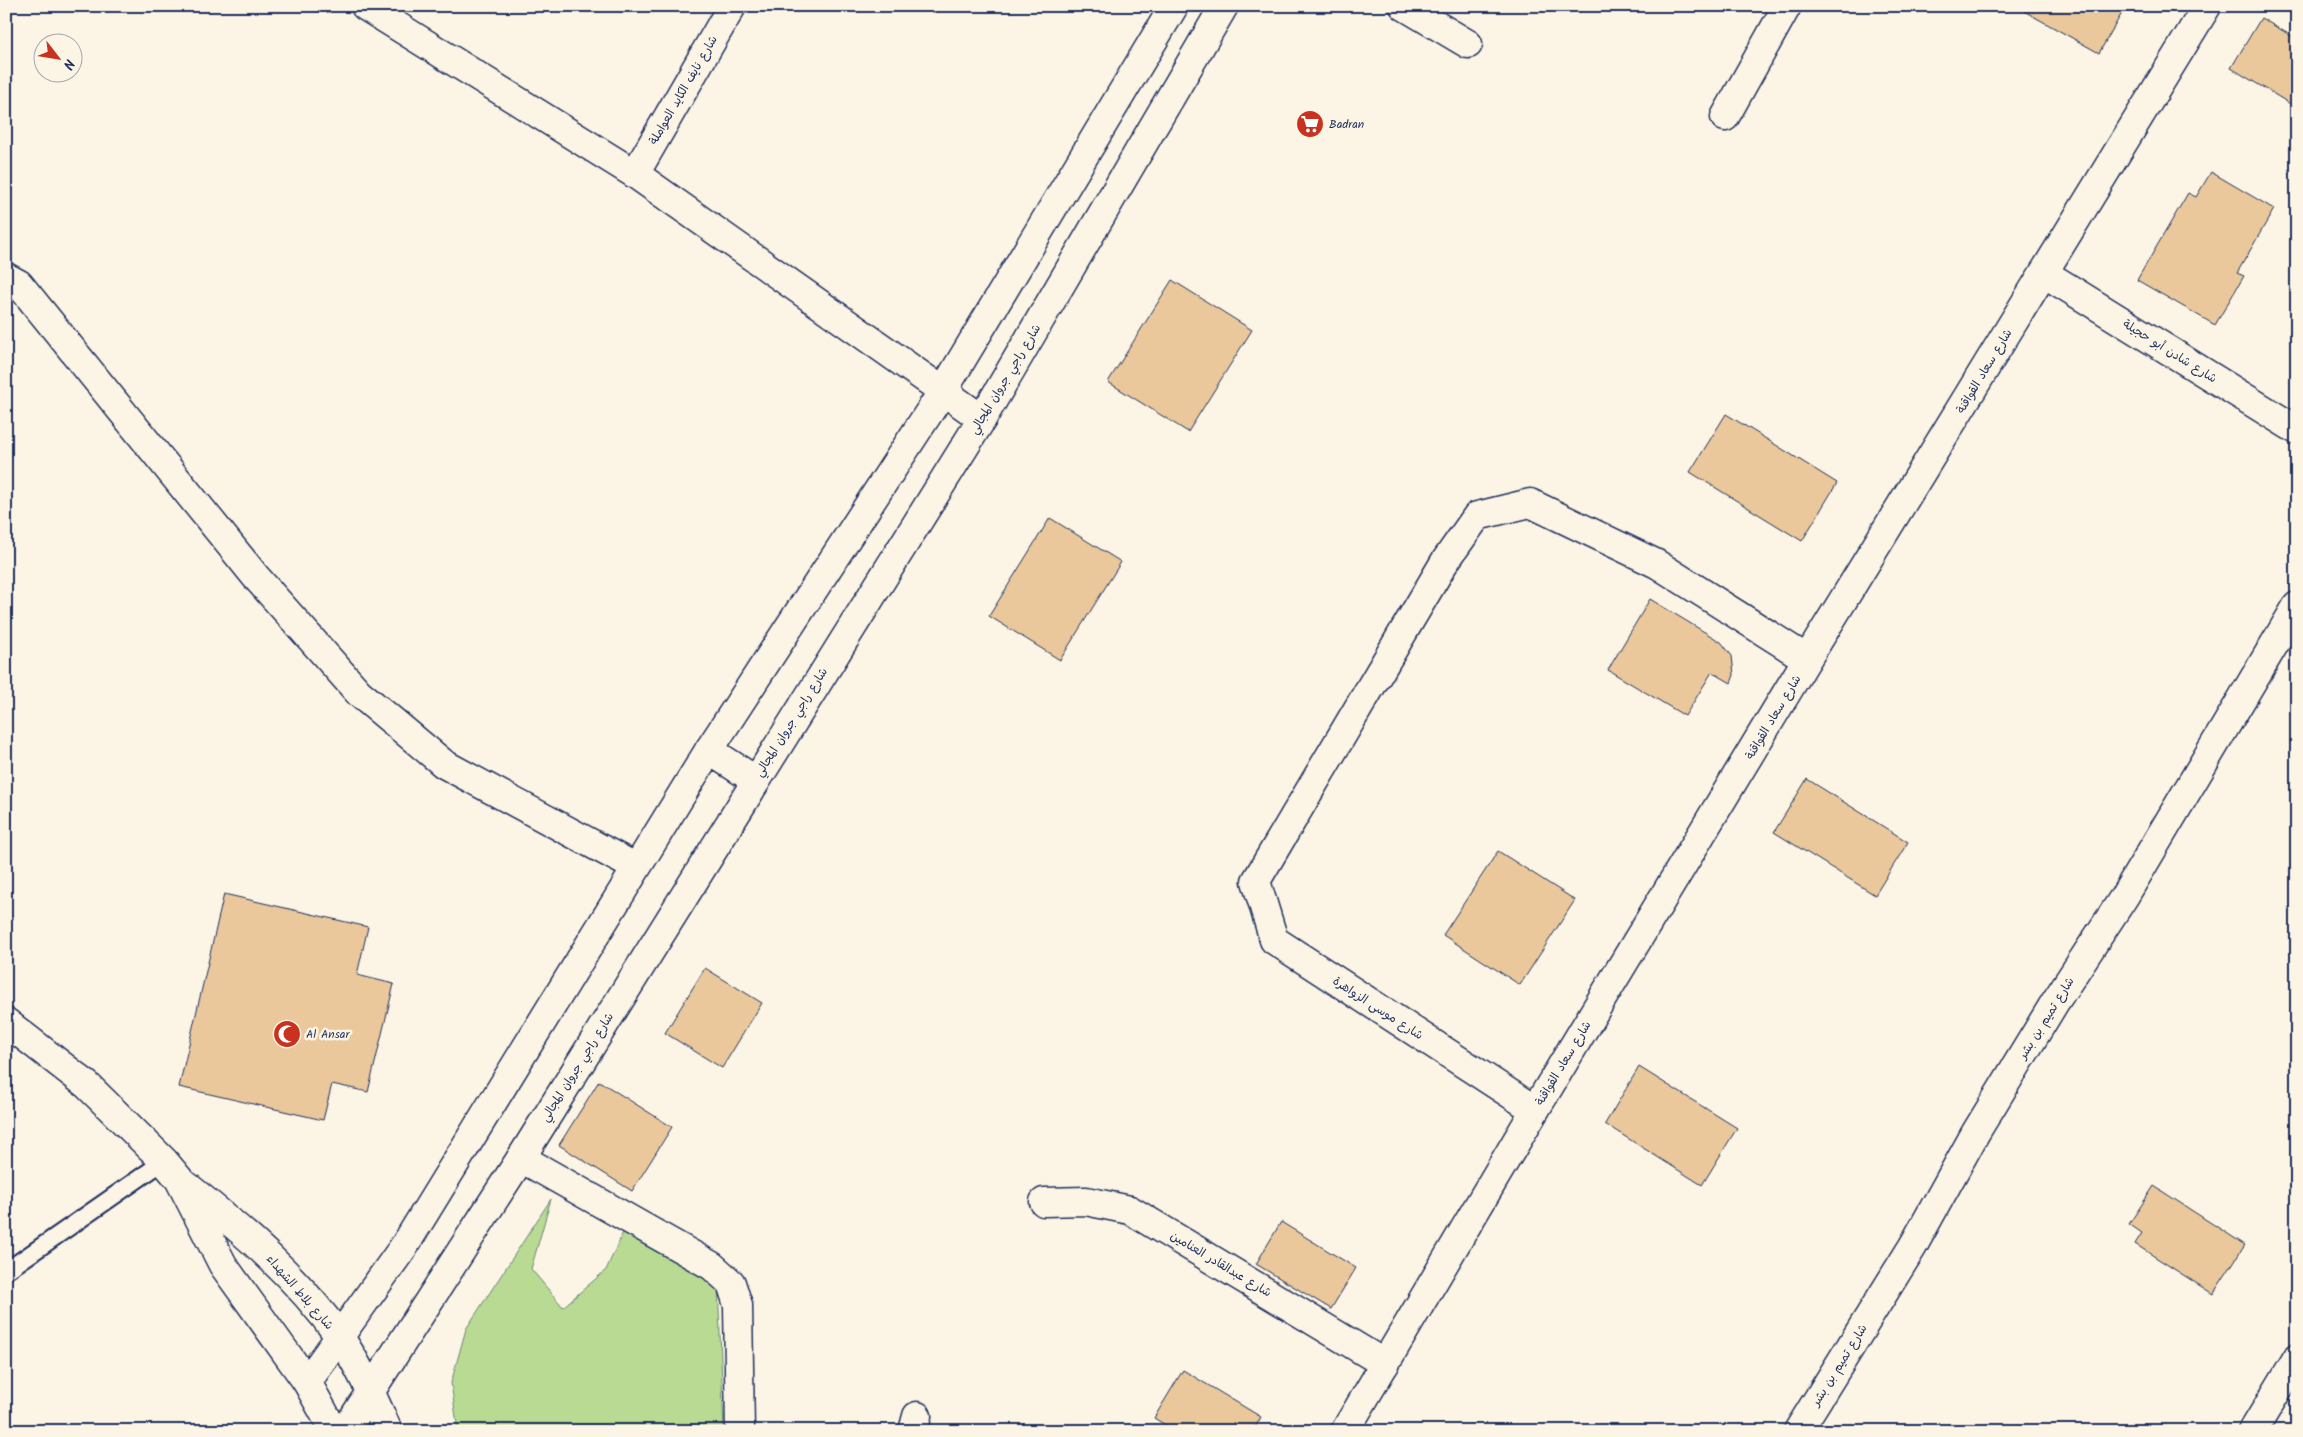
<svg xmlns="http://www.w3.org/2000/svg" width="2303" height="1437" viewBox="0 0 2303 1437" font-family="Kalam,'Playpen Sans Arabic',sans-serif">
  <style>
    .green { fill: #b9da93; stroke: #6a8478 }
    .building { fill: #eac89b; stroke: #1b2f5e }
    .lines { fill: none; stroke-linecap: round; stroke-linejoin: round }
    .lane-casing { stroke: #1b2f5e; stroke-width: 20 }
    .street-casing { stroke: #1b2f5e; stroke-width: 31 }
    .secondary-casing { stroke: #1b2f5e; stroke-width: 31 }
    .lane { stroke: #fcf5e5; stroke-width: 16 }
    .street { stroke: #fcf5e5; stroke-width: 28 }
    .secondary { stroke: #fcf5e5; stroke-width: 28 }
    .labels { text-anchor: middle; stroke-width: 5; stroke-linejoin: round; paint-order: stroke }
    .street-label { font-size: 12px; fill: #1b2f5e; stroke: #fcf5e5 }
    .poi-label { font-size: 12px; fill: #1b2f5e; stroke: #fcf5e5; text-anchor: start }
  </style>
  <rect width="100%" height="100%" fill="#fcf5e5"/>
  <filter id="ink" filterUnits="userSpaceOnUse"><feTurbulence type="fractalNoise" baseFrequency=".02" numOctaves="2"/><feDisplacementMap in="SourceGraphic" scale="10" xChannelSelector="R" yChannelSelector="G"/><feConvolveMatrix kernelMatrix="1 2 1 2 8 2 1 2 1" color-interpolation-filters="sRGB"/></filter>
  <g filter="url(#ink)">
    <polygon class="green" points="551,1199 531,1269 563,1307 606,1270 624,1230 718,1285 724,1431 458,1431 451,1383 466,1329"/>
    <g class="building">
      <polygon points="2015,6 2126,6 2099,53"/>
      <polygon points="2261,18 2297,39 2297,108 2231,68"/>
      <polygon points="2211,172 2274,209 2237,273 2244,276 2215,325 2137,280 2188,193 2196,197"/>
      <polygon points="1172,280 1252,330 1188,432 1108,382"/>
      <polygon points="1726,414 1837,483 1802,541 1690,472"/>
      <polygon points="1050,518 1121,562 1060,660 989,616"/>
      <polygon points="1650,599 1721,642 1732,656 1734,675 1731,683 1712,672 1685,716 1608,670"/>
      <polygon points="1807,779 1908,842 1875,895 1774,832"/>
      <polygon points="1498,851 1575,900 1520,985 1443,935"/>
      <polygon points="224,894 368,927 357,975 394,984 368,1092 332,1084 323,1120 179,1087"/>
      <polygon points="705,968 762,1003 722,1068 665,1033"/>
      <polygon points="1639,1067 1737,1128 1702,1185 1605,1124"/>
      <polygon points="599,1081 672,1127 632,1191 559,1145"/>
      <polygon points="2154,1186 2245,1245 2213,1294 2135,1244 2142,1233 2129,1224"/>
      <polygon points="1281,1222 1356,1268 1331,1309 1256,1264"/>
      <polygon points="1183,1370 1261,1417 1253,1431 1175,1431 1154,1418"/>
    </g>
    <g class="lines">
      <g class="lane-casing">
        <polyline id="lane" points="6,1271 164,1161"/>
      </g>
      <g class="street-casing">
        <g id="street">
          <polyline points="365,6 635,174 943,391"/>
          <polyline points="1404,6 1468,44"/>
          <polyline points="1725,117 1787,6"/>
          <polyline points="635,174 732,6"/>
          <polyline points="2044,273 2297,430"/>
          <polyline points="6,277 19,284 256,577 359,693 444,764 635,867"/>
          <polyline points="1535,1110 1274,940 1256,881 1444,563 1477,516 1530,503 1657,564 1807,659"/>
          <polyline points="521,1158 712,1266 731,1283 738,1305 740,1431"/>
          <polyline points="1044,1202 1086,1201 1130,1210 1385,1364"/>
          <polyline points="913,1431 917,1416"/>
          <polyline points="1345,1431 1535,1110 1807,659 2207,6"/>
          <polyline points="1798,1431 1913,1246 1976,1132 2055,1002 2124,897 2297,606"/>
          <polyline points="2253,1431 2297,1358"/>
        </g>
      </g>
      <g class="secondary-casing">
        <g id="secondary">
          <polyline points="943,391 982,419"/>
          <polyline points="709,750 755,780"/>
          <polyline points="6,1022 87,1085 164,1161 179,1179 223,1265 307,1382 334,1431"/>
          <path d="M187,1186C243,1231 297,1277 339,1336C359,1365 374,1399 388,1431"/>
          <polyline points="307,1382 405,1245 709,750 943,391 1174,6"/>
          <polyline points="345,1431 521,1158 982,419 1224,6"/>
        </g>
      </g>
      <use href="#lane" class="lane"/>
      <use href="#street" class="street"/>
      <use href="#secondary" class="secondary"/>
    </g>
  </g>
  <defs>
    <g id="supermarket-disc" transform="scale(1.4375)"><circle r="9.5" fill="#c8321e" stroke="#fcf5e5"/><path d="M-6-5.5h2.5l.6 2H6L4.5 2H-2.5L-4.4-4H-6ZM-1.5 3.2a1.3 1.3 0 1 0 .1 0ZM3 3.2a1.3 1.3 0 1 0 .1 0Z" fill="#fff"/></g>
    <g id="mosque-disc" transform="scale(1.4375)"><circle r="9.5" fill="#c8321e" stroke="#fcf5e5"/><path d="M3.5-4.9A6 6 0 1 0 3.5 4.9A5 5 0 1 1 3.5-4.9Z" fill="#fff"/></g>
  </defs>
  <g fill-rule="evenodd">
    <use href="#supermarket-disc" x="1310" y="124"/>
    <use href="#mosque-disc" x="287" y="1034"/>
  </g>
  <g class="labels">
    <g class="street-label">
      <text transform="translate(683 90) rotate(-60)" y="4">شارع نايف الكايد العواملة</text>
      <text transform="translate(2170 351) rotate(32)" y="4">شارع شادن أبو حجيلة</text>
      <text transform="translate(1984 371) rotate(-59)" y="4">شارع سعاد القواقنة</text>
      <text transform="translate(1005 379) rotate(-59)" y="4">شارع راجي جروان المجالي</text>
      <text transform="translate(1773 717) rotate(-59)" y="4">شارع سعاد القواقنة</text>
      <text transform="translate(791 722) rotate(-58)" y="4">شارع راجي جروان المجالي</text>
      <text transform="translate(1378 1008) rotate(33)" y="4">شارع موسى الزواهرة</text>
      <text transform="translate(2046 1018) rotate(-58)" y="4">شارع تميم بن بشر</text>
      <text transform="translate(1563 1063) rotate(-59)" y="4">شارع سعاد القواقنة</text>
      <text transform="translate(577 1067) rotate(-58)" y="4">شارع راجي جروان المجالي</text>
      <text transform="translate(1221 1264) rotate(31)" y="4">شارع عبدالقادر العنامين</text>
      <text transform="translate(300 1292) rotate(49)" y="4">شارع بلاط الشهداء</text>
      <text transform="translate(1839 1365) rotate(-58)" y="4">شارع تميم بن بشر</text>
    </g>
    <g class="poi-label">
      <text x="1329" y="128">Badran</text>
      <text x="306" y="1038">Al Ansar</text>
    </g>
  </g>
  <rect width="2303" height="1437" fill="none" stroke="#fcf5e5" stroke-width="25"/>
  <rect x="12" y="12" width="2278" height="1412" fill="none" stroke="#1b2f5e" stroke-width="2" filter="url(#ink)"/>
  <g transform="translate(58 58) rotate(121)"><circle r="24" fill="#fcf5e5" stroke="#a2a6af"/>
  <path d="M0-4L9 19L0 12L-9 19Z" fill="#c8321e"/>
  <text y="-8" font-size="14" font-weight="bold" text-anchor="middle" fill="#1b2f5e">N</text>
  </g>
</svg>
